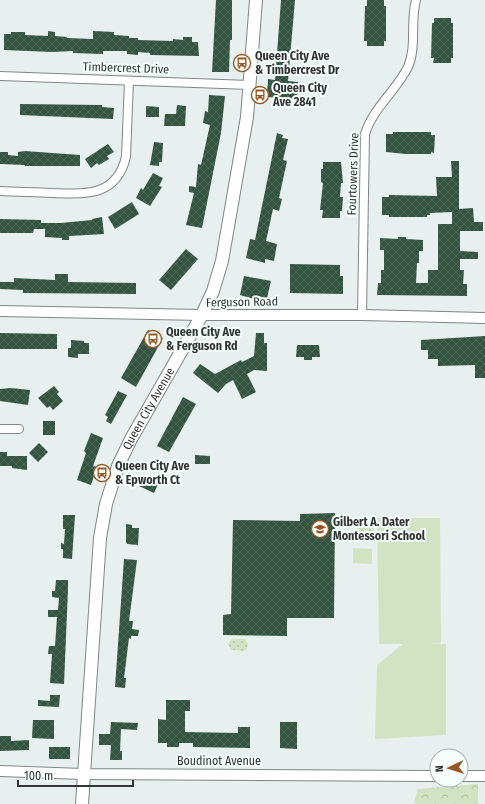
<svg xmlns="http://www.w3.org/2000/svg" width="485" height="804" viewBox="0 0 485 804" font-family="'Fira Sans Condensed',sans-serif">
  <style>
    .forest { fill: url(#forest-crowns) }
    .park { fill: url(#park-dots) }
    .pitch { fill: #d1e3c2 }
    .building { fill: url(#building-cross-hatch) }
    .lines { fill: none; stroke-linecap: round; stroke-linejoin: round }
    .minor-casing { stroke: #7f8685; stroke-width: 10 }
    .tertiary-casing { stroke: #7f8685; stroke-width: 12 }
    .secondary-casing { stroke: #7f8685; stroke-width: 14 }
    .minor { stroke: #fff; stroke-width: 8 }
    .tertiary { stroke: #fff; stroke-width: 10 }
    .secondary { stroke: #fff; stroke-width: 12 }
    .labels { text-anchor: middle; stroke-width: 4; stroke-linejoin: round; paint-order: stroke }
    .poi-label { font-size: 12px; font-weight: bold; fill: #323534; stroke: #f6fefc; text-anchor: start }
    .street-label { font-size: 12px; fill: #323534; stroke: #f6fefc }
  </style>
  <defs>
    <pattern id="forest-crowns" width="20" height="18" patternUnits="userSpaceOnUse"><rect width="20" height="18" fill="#d1e3c2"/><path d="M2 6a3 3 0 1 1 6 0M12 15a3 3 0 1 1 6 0" fill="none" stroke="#b4c3a7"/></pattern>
    <pattern id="park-dots" width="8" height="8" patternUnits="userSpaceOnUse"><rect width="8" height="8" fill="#d1e3c2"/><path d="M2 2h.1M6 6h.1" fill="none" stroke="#b4c3a7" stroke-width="1.8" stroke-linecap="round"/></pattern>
    <pattern id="building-cross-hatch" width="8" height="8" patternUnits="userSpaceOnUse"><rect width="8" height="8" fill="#32533f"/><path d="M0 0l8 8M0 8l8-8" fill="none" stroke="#4f6959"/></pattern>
  </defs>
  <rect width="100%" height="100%" fill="#e8f0ef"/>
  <polygon class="forest" points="478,784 478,804 417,804 414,802 418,789"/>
  <g class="park">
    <polygon points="358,523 374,523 374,541 353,541"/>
    <polygon points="232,639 246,639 248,646 245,651 232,650 228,644"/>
  </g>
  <g class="pitch">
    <polygon points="377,518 440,518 441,643 431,644 446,644 446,735 375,739 377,665 403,644 379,644"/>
    <polygon points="353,548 372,549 372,564 353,563"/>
  </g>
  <g class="building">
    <polygon points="216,0 232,0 232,40 230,40 229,72 212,72"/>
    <polygon points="281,0 295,0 288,81 298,82 297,99 267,97 268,79 275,80"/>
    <polygon points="367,0 384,0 384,6 386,6 386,41 384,41 384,46 367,46 367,41 364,41 365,6 367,6"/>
    <polygon points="434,18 451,18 451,23 453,23 453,58 451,58 451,63 433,63 434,58 431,58 432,23 434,23"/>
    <polygon points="48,31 55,32 55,36 67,37 67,38 93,39 93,31 114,32 114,35 129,36 129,38 138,38 138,40 173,41 173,39 183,40 183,37 192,37 192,42 198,42 199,56 150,55 150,53 138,52 138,55 127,54 127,51 103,51 103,54 73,53 73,51 52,52 4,50 4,34 11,34 11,32 25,32 25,35 48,36"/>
    <polygon points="209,95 225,96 221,133 202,228 186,225 194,193 189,192 189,186 196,187 198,164 201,165 210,125 203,123 205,111 208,112"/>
    <polygon points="20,104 102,105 102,107 114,108 113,119 20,115"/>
    <polygon points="177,105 186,106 185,126 164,126 165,114 176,114"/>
    <polygon points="146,106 159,107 159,117 146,117"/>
    <polygon points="393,132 431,132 431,135 435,135 434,153 431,152 431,154 406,154 386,152 386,134 393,134"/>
    <polygon points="277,133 283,135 282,138 288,139 283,160 287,161 279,198 282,199 279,211 273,209 266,241 277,244 274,261 265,259 265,263 246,258 250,239 255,240"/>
    <polygon points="154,142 163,143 162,162 159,162 159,166 150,165"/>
    <polygon points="108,144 114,152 107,156 109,159 99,165 97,163 91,168 85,159"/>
    <polygon points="25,151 80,155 80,166 25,166 25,165 0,164 0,152 8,152 8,155 18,156 18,152"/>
    <polygon points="451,161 459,161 459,209 473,208 474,222 483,222 483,231 460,231 460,251 478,252 478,259 460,259 460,270 464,270 463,284 467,284 467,296 377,295 378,283 381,283 381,270 384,270 384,250 380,250 380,238 398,239 398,237 406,237 406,239 423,240 423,251 419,251 419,263 417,263 416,283 428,283 428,270 438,270 438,224 452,224 452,212 430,213 430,215 427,215 427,217 389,217 389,215 382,215 382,197 389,197 389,195 437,196 436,177 452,177"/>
    <polygon points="323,162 341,162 343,183 341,183 340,197 343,197 342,211 340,211 340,218 322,218 323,210 320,210 323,183 321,182 321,169 323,169"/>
    <polygon points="153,173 163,178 159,186 162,187 150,206 136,198 141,188 143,190"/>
    <polygon points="132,202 139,214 115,229 108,217"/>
    <polygon points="102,217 104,234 69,236 69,240 62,240 62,238 45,237 45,229 34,229 33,233 0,233 0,219 41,220 41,223 61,223 92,220 92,219"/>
    <polygon points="186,249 198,259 171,290 159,280"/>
    <polygon points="290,264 340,265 340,276 343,276 343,294 290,293"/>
    <polygon points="55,274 68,274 68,282 136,283 136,294 23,293 23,290 0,289 0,282 14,282 14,278 55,280"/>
    <polygon points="244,276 271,281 267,298 258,296 258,300 240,295"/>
    <polygon points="148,330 163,338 136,387 121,378"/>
    <polygon points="0,333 57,334 57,349 0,349"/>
    <polygon points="256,333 264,333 264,343 267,343 267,371 254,370 247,374 256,392 242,399 233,380 226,384 218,393 193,373 200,364 215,374 241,360 242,362 254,356"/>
    <polygon points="485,336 485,378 475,378 475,365 438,366 438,359 428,359 428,350 421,350 421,340"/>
    <polygon points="71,340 84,341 84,343 89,343 89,354 78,354 78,358 68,357 68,348 71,348"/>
    <polygon points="297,345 319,345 320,357 312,357 312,360 304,360 304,357 296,357"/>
    <polygon points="54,386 59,392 57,394 63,401 53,410 50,406 47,408 38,398"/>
    <polygon points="11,388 30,390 28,405 0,401 0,389"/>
    <polygon points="118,391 127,395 111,424 106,421 108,417 105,415"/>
    <polygon points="183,397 196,404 169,452 157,446"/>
    <rect x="43" y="421" width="12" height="14"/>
    <polygon points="91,433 103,438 93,466 97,467 91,485 77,480 86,453 84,451"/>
    <polygon points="39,443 48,452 38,462 29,453"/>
    <polygon points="0,452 7,452 7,456 27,456 27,470 12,468 12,466 0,466"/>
    <polygon points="195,455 210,456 210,464 195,464"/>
    <polygon points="143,475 159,482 154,493 139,486"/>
    <polygon points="335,513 334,618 287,618 287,636 223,635 223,615 231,614 233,520 300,521 300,514"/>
    <polygon points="63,515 75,515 72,559 63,558 63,549 61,549 61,543 64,544 65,529 63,529"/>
    <polygon points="126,524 132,525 132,528 139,528 138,545 127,544 126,542"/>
    <polygon points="124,559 137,560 129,621 133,621 132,629 139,630 138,636 131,636 131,639 129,638 124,678 126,678 125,688 115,687"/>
    <polygon points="56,580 68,580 68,589 64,684 50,683 52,654 48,654 49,646 55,646 57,617 48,617 48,610 58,610 59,598 52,597 52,591 55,591"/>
    <polygon points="50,695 60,695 59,707 38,706 38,700 50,701"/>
    <polygon points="166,700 190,700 190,711 185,711 185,732 238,733 238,727 250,727 250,748 193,747 193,743 179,743 179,747 167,747 167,743 158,743 158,719 166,720"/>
    <polygon points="33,720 54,720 54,739 32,738"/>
    <polygon points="111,722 138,723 137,730 121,729 120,751 122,751 122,760 110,760 111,745 99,745 99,734 110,734"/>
    <polygon points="280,722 297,722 297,749 280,748"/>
    <polygon points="0,736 11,736 11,741 29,740 29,750 0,751"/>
    <rect x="49" y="747" width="21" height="12"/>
  </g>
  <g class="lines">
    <g class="minor-casing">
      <g id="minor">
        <polyline points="0,76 250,85"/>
        <path d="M0,191C17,192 35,192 52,193C86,194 116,197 126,157L129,81"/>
        <path d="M362,315L365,134C373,108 396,91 408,67C417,46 410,21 416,0"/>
        <polyline points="0,429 19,429"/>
      </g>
    </g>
    <g class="tertiary-casing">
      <g id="tertiary">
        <polyline points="0,311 202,315 362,315 485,318"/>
        <polyline points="0,771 83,774 437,776"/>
        <polyline points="461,776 485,776"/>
      </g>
    </g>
    <g class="secondary-casing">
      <g id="secondary">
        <path id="s1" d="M82,804L100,538L106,504L118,466L131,439L202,315L213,291L222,261L247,117L256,0"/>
      </g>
    </g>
    <use href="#minor" class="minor"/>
    <use href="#tertiary" class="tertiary"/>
    <use href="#secondary" class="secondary"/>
  </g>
  <defs>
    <g id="bus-ring" transform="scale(0.9)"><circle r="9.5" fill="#f6fefc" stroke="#975622" stroke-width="1.5"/><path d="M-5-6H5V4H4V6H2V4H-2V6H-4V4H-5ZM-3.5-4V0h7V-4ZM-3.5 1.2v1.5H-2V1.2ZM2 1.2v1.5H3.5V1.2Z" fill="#975622"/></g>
    <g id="school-ring" transform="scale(0.9)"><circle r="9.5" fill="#f6fefc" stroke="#975622" stroke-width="1.5"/><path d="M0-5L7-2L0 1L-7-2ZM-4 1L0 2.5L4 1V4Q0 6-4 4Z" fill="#975622"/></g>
  </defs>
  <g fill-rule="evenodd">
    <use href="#bus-ring" x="242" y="63"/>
    <use href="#bus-ring" x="260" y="95"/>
    <use href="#bus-ring" x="153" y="339"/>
    <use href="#bus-ring" x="102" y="473"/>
    <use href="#school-ring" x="320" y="529"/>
  </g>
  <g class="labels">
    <g class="poi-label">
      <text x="255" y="60">Queen City Ave<tspan x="255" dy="14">&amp; Timbercrest Dr</tspan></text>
      <text x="273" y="92">Queen City<tspan x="273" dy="14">Ave 2841</tspan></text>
      <text x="166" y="336">Queen City Ave<tspan x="166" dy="14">&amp; Ferguson Rd</tspan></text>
      <text x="115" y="470">Queen City Ave<tspan x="115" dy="14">&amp; Epworth Ct</tspan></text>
      <text x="333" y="526">Gilbert A. Dater<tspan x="333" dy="14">Montessori School</tspan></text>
    </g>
    <g class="street-label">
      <text transform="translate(126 68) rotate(2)" y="4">Timbercrest Drive</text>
      <text transform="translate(353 174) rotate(-88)" y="4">Fourtowers Drive</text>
      <text transform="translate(242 302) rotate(-1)" y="4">Ferguson Road</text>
      <text dy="4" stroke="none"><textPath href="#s1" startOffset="406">Queen City Avenue</textPath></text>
      <text x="219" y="765">Boudinot Avenue</text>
    </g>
  </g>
  <g transform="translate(449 768) rotate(266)"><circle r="19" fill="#f6fefc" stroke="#a8aeac"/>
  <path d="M0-3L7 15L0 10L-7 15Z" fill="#975622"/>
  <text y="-6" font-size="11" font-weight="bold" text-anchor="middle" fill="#323534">N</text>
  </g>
  <path d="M18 780v6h115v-6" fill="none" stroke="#323534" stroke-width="2"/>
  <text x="24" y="780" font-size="12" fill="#323534" stroke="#f6fefc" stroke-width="3" paint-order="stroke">100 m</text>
</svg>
